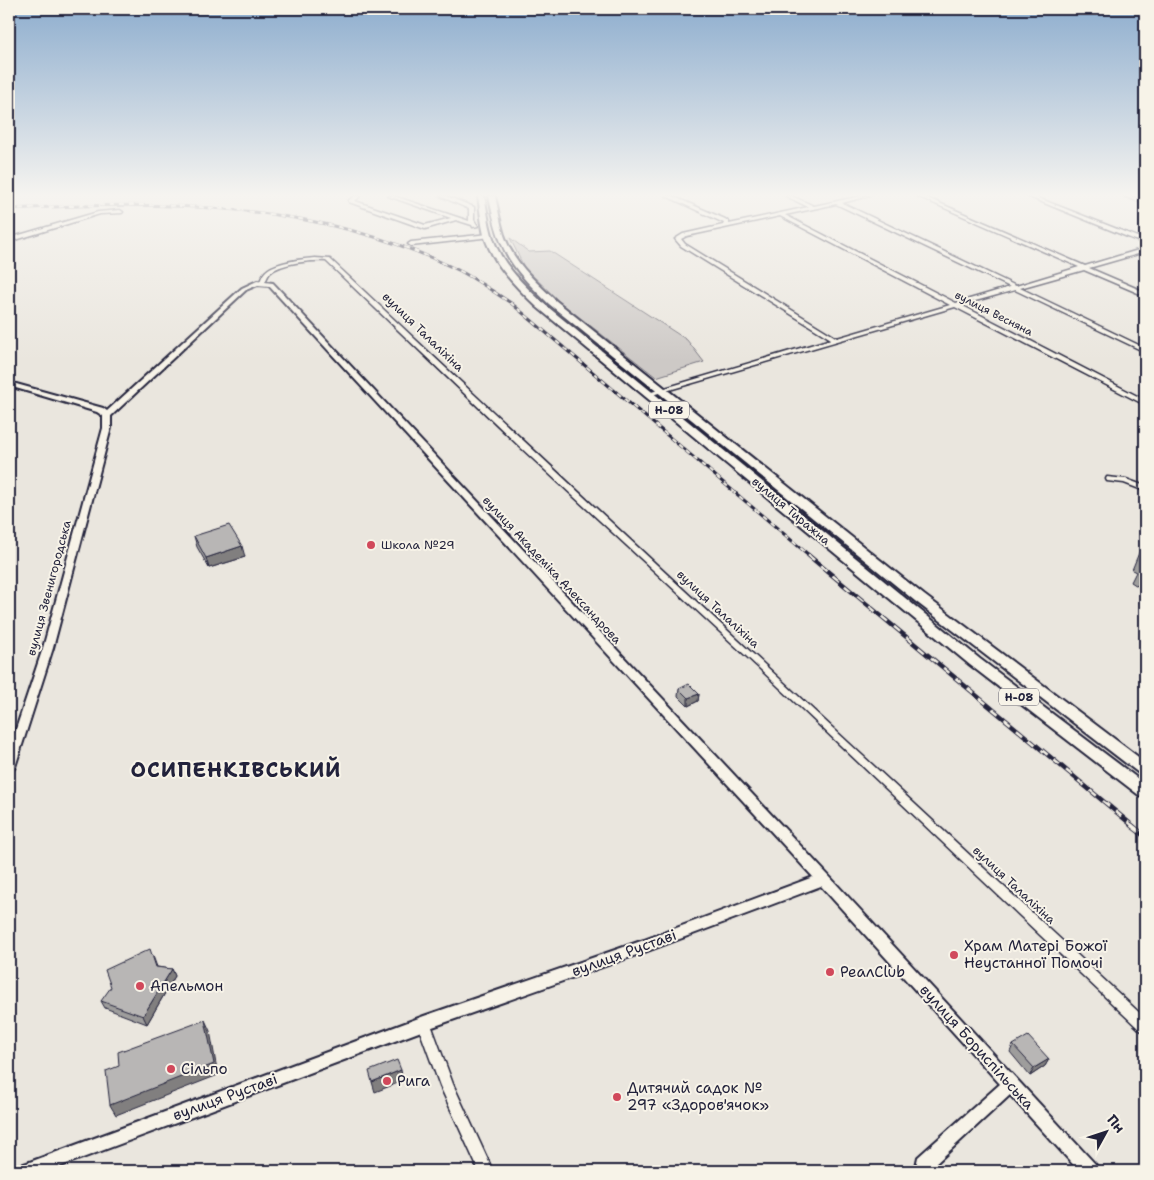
<svg xmlns="http://www.w3.org/2000/svg" width="1154" height="1180" viewBox="0 0 1154 1180" font-family="'Shantell Sans',sans-serif">
  <style>
    .green { fill: #cdc9c6; stroke: #787680 }
    .lines { fill: none; stroke-linecap: round; stroke-linejoin: round }
    .stream { stroke: #716f7b; stroke-width: 2 }
    .minor-casing { stroke: #22223b; stroke-width: 3 }
    .tertiary-casing { stroke: #22223b; stroke-width: 4 }
    .primary-casing { stroke: #22223b; stroke-width: 4 }
    .minor { fill: #f7f3e8; fill-rule: evenodd }
    .tertiary { fill: #f7f3e8; fill-rule: evenodd }
    .primary { fill: #f7f3e8; fill-rule: evenodd }
    .rail-far2-casing { stroke: #22223b; stroke-width: 3 }
    .rail-far1-casing { stroke: #22223b; stroke-width: 4.5 }
    .rail-casing { stroke: #22223b; stroke-width: 5.5 }
    .rail-far2 { stroke: #f7f3e8; stroke-width: 2; stroke-dasharray: 5; stroke-linecap: butt }
    .rail-far1 { stroke: #f7f3e8; stroke-width: 2.5; stroke-dasharray: 8; stroke-linecap: butt }
    .rail { stroke: #f7f3e8; stroke-width: 4; stroke-dasharray: 11; stroke-linecap: butt }
    .wall { fill: #9e9d9c; stroke: #22223b }
    .shaded-wall { fill: #817f7f; stroke: #22223b }
    .building { fill: #b8b6b5; stroke: #22223b }
    .poi-dot { fill: #d1495b; stroke: #f7f3e8; stroke-width: 2 }
    .labels { text-anchor: middle; stroke-width: 4; stroke-linejoin: round; paint-order: stroke }
    .far-street-label { font-size: 11px; fill: #22223b; stroke: #f7f3e8 }
    .shield { fill: #f7f3e8; stroke: #62616f; stroke-width: 1 }
    .shield-label { font-size: 11px; font-weight: bold; fill: #22223b }
    .street-label { font-size: 12px; fill: #22223b; stroke: #f7f3e8 }
    .poi-label { font-size: 12px; fill: #22223b; stroke: #f7f3e8; text-anchor: start }
    .near-poi-label { font-size: 15px; fill: #22223b; stroke: #f7f3e8; text-anchor: start }
    .near-street-label { font-size: 15px; fill: #22223b; stroke: #f7f3e8 }
    .near-district-label { font-size: 21px; font-weight: bold; letter-spacing: 1px; fill: #22223b; stroke: #f7f3e8 }
  </style>
  <rect width="100%" height="100%" fill="#eae6de"/>
  <filter id="ink" filterUnits="userSpaceOnUse"><feTurbulence type="fractalNoise" baseFrequency=".02" numOctaves="2"/><feDisplacementMap in="SourceGraphic" scale="10" xChannelSelector="R" yChannelSelector="G"/><feConvolveMatrix kernelMatrix="1 2 1 2 8 2 1 2 1" color-interpolation-filters="sRGB"/></filter>
  <g filter="url(#ink)">
    <polygon class="green" points="510,238 529,252 550,251 687,340 704,362 656,377 559,301 524,267"/>
    <g class="lines">
      <polyline class="stream" points="9,404 12,401"/>
      <g class="minor-casing">
        <g id="minor">
          <polygon points="355,196 360,196 355,201 425,225 451,218 388,196 394,196 469,221 469,209 440,196 446,196 474,207 474,220 478,226 473,227 472,225 456,220 425,229 349,202 349,200"/>
          <path d="M666,196H672L725,219L729,222V224L808,207L786,196H792L814,206L861,196H869L842,203L1016,286L1079,267L917,196H923L1085,266L1145,248V252L1089,268L1145,292V296L1084,270L1020,288L1145,348V352L1015,290L961,305L1145,400V405L955,307L652,395H648V393L831,339L681,246L675,239L683,234L723,225L724,223ZM836,204L1010,287L956,303L785,215ZM780,216L950,305L837,338L685,244L681,239L687,236Z"/>
          <polygon points="1027,196 1033,196 1145,240 1145,244"/>
          <polygon points="1124,196 1130,196 1145,201 1145,204"/>
          <polygon points="120,210 123,212 122,213 100,214 9,242 9,238 98,212"/>
          <polygon points="489,234 491,235 491,237 411,246 408,244 411,242"/>
          <path d="M315,258L330,259C600,514 874,765 1145,1018V1032L1140,1030L759,668L519,446L326,261C313,260 280,263 270,273C267,276 266,281 264,284L259,283C261,280 262,275 265,272C274,262 302,259 315,258Z"/>
          <polygon points="1107,477 1126,479 1145,486 1145,491 1124,483 1107,481 1106,479"/>
          <polygon points="424,1017 429,1019 453,1084 493,1171 479,1171 440,1086 417,1023 419,1019"/>
        </g>
      </g>
      <g class="tertiary-casing">
        <polygon id="tertiary" points="257,281 273,283 828,875 1096,1165 1098,1171 1079,1171 1010,1095 932,1167 931,1171 915,1171 918,1157 1000,1084 821,886 645,952 424,1030 48,1171 19,1171 21,1165 27,1163 424,1016 644,940 813,877 269,286 258,285 246,290 111,416 111,428 53,648 15,767 13,770 9,771 9,750 43,648 103,428 103,416 97,412 9,386 9,382 103,408 107,411 242,288"/>
      </g>
      <g class="primary-casing">
        <g id="primary">
          <path d="M478,196H484C487,209 488,222 492,235C500,263 522,283 543,303L980,659L1145,784V798L1140,796L970,665L537,307C515,286 493,264 484,235C481,222 480,209 478,196Z"/>
          <path d="M489,196H495C498,209 500,222 504,235C513,262 535,281 555,300L924,595L1145,762V776L1140,774L915,601L549,304C509,265 499,251 489,196Z"/>
        </g>
      </g>
      <use href="#minor" class="minor"/>
      <use href="#tertiary" class="tertiary"/>
      <use href="#primary" class="primary"/>
      <g class="rail-far2-casing">
        <path id="rail-far2" d="M9,209C160,200 317,201 456,269C475,278 493,292 511,303L810,556"/>
      </g>
      <g class="rail-far1-casing">
        <polyline id="rail-far1" points="808,555 1133,826"/>
      </g>
      <g class="rail-casing">
        <polyline id="rail" points="1131,825 1145,836"/>
      </g>
      <use href="#rail-far2" class="rail-far2"/>
      <use href="#rail-far1" class="rail-far1"/>
      <use href="#rail" class="rail"/>
    </g>
    <g class="wall">
      <polygon points="194,536 245,557 209,568 197,547"/>
      <polygon points="1145,538 1145,591 1131,582 1136,572 1132,570"/>
      <polygon points="679,689 699,694 698,701 688,706 678,696"/>
      <polygon points="153,956 157,967 172,969 175,976 147,1024 105,1008 101,1001"/>
      <polygon points="1013,1045 1049,1059 1045,1066 1030,1076 1010,1052"/>
    </g>
    <g class="shaded-wall">
      <polygon points="242,546 245,557 209,568 206,558"/>
      <polygon points="699,694 698,701 688,706 688,698"/>
      <polygon points="172,969 175,976 147,1024 143,1016"/>
      <polygon points="205,1020 210,1031 218,1075 116,1115 110,1105"/>
      <polygon points="1049,1059 1045,1066 1030,1076 1034,1068"/>
      <polygon points="401,1070 403,1081 375,1092 372,1082"/>
    </g>
    <g class="building">
      <polygon points="229,525 242,546 206,558 194,536"/>
      <polygon points="689,684 699,694 688,698 679,689"/>
      <polygon points="150,949 156,967 172,969 143,1016 101,1001 111,987 105,970"/>
      <polygon points="205,1020 214,1064 110,1105 106,1071 119,1066 118,1052"/>
      <polygon points="1028,1036 1049,1059 1034,1068 1013,1045"/>
      <polygon points="397,1060 401,1070 372,1082 369,1071"/>
    </g>
  </g>
  <linearGradient id="sky" x2="0" y2="1"><stop stop-color="#8dadce"/><stop offset="0.54" stop-color="#f6f4f0"/><stop offset="1" stop-color="#f6f4f0" stop-opacity="0"/></linearGradient>
  <rect width="1154" height="361" fill="url(#sky)"/>
  <g class="poi-dot">
    <circle cx="371" cy="545" r="5"/>
    <circle cx="954" cy="955" r="5"/>
    <circle cx="830" cy="972" r="5"/>
    <circle cx="140" cy="986" r="5"/>
    <circle cx="171" cy="1069" r="5"/>
    <circle cx="387" cy="1081" r="5"/>
    <circle cx="617" cy="1097" r="5"/>
  </g>
  <g class="labels">
    <g class="far-street-label">
      <text transform="translate(994 313) rotate(27)" y="4">вулиця Весняна</text>
    </g>
    <g class="shield">
      <rect x="649" y="401.5" width="40" height="17" rx="4"/>
      <rect x="999" y="688.5" width="40" height="17" rx="4"/>
    </g>
    <g class="shield-label">
      <text x="669" y="414">Н-08</text>
      <text x="1019" y="701">Н-08</text>
    </g>
    <g class="street-label">
      <text transform="translate(423 332) rotate(44)" y="4">вулиця Талаліхіна</text>
      <text transform="translate(791 511) rotate(40)" y="4">вулиця Тиражна</text>
      <text transform="translate(552 570) rotate(47)" y="4">вулиця Академіка Александрова</text>
      <text transform="translate(49 588) rotate(-75)" y="4">вулиця Звенигородська</text>
      <text transform="translate(718 609) rotate(43)" y="4">вулиця Талаліхіна</text>
      <text transform="translate(1014 885) rotate(43)" y="4">вулиця Талаліхіна</text>
    </g>
    <g class="poi-label">
      <text x="381" y="549">Школа №29</text>
    </g>
    <g class="near-poi-label">
      <text x="964" y="951">Храм Матері Божої<tspan x="964" dy="17">Неустанної Помочі</tspan></text>
      <text x="840" y="977">РеалClub</text>
      <text x="150" y="991">Апельмон</text>
      <text x="181" y="1074">Сільпо</text>
      <text x="397" y="1086">Рига</text>
      <text x="627" y="1093">Дитячий садок №<tspan x="627" dy="17">297 «Здоров'ячок»</tspan></text>
    </g>
    <g class="near-street-label">
      <text transform="translate(624 953) rotate(-20)" y="5">вулиця Руставі</text>
      <text transform="translate(977 1047) rotate(48)" y="5">вулиця Бориспільська</text>
      <text transform="translate(225 1097) rotate(-20)" y="5">вулиця Руставі</text>
    </g>
    <g class="near-district-label">
      <text x="236" y="777">ОСИПЕНКІВСЬКИЙ</text>
    </g>
  </g>
  <rect width="1154" height="1180" fill="none" stroke="#f7f3e8" stroke-width="30"/>
  <rect x="15" y="15" width="1124" height="1150" fill="none" stroke="#22223b" stroke-width="2" filter="url(#ink)"/>
  <g transform="translate(1106 1132) rotate(50)" stroke="#f7f3e8" stroke-width="4" paint-order="stroke">
  <path d="M0-4L9 19L0 12L-9 19Z" fill="#22223b"/>
  <text y="-8" font-size="14" font-weight="bold" text-anchor="middle" fill="#22223b">Пн</text>
  </g>
</svg>
